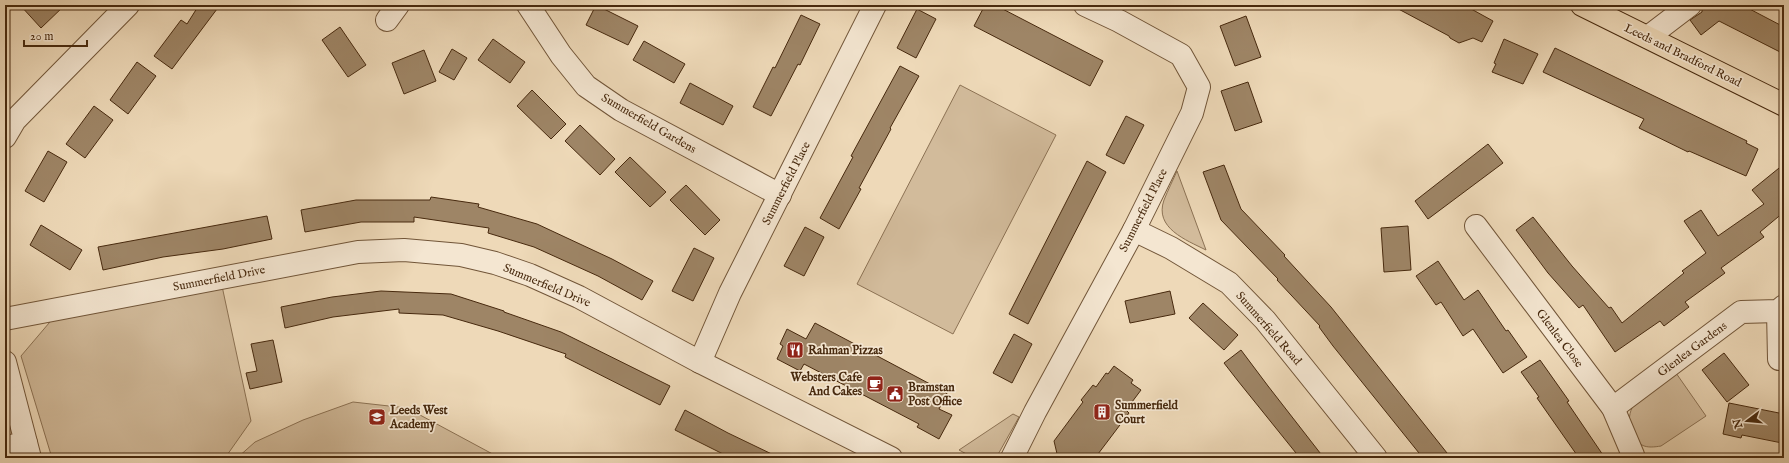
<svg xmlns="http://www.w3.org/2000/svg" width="1789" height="463" viewBox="0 0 1789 463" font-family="'IM FELL English',serif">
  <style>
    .green { fill: #d2bb9b; stroke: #8c7254 }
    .building { fill: #9e8566; stroke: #47290e }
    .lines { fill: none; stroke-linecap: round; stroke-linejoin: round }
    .minor-casing { stroke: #715538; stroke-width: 24 }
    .major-casing { stroke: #47290e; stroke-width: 24 }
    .minor { stroke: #f4e6d1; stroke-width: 22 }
    .major { stroke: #eed9b8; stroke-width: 22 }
    .labels { text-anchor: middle; stroke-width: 3.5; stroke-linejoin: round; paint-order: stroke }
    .street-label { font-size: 12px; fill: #47290e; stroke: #f4e6d1 }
    .poi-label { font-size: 12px; font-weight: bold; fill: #47290e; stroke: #f4e6d1; text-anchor: start }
  </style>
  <rect width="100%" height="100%" fill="#eed9b8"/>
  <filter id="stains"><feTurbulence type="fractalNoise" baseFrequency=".005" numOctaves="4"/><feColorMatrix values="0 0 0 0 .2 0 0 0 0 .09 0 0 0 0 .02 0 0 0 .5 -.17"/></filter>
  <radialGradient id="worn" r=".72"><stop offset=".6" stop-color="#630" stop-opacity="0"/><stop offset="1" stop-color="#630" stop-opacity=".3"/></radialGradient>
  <g class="green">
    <polygon points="960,85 1056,135 953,334 857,284"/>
    <path d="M1177,171L1206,250C1186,240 1154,228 1164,200C1168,190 1173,180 1177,171Z"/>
    <polygon points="222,286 251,421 225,458 52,458 21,356 55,316"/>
    <path d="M1676,373L1706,416L1661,446C1655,447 1647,448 1642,445C1629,437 1626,418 1633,406Z"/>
    <polygon points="353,402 407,408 500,458 237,458 255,442 303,420"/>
    <polygon points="1013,414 1019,417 996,458 974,458 959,450"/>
  </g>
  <g class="building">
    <polygon points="20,5 65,5 41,28"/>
    <polygon points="199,5 220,5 172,69 154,56 181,20 187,24"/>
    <polygon points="596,5 638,26 628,45 586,25"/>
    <polygon points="985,5 995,5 1103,61 1090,86 974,26"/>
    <polygon points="1391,5 1464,5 1493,21 1482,42 1473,38 1459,43 1450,38 1449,36"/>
    <polygon points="1702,5 1742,5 1784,27 1784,54 1719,21 1701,35 1690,20 1702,12"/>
    <polygon points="917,9 936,19 916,58 897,48"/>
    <polygon points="801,15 820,24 800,65 798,64 771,116 753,107 773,67 775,68"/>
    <polygon points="1246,16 1261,57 1235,66 1220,26"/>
    <polygon points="340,27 366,65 348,77 322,40"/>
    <polygon points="493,39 525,62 510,83 478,60"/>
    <polygon points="1504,39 1538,54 1523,84 1492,72 1496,64 1494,63"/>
    <polygon points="644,41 685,64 674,83 633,60"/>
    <polygon points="1555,48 1747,141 1746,143 1758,149 1746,176 1689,151 1688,152 1639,128 1644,119 1543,72"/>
    <polygon points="452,49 467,58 454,80 439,72"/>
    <polygon points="424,50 436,81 404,94 392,63"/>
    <polygon points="137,62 156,76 128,114 110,100"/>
    <polygon points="900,66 919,76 890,128 891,129 859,188 861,189 839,229 820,218 853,157 851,156"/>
    <polygon points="1248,82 1262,122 1235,131 1221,91"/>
    <polygon points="690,83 733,106 723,125 680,103"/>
    <polygon points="532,90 566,124 551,139 517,106"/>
    <polygon points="94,106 113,120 85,158 66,144"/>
    <polygon points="1126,116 1144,125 1124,164 1106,155"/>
    <polygon points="580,125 615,159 600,175 565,141"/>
    <polygon points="1488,144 1503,163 1428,219 1415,201"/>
    <polygon points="48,151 67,162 44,202 25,191"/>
    <polygon points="630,157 666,192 650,207 615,172"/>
    <polygon points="1087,161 1106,172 1028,324 1009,314"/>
    <polygon points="1784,164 1784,212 1760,232 1764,237 1721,268 1725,273 1685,302 1689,307 1664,326 1660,321 1615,352 1583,305 1579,308 1548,273 1516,230 1533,217 1572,266 1609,308 1611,307 1622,323 1684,273 1682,271 1706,253 1684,221 1701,210 1718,236 1764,204 1752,190"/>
    <polygon points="1224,165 1241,209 1285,255 1284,256 1331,307 1451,458 1423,458 1333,346 1319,327 1320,326 1277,280 1278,279 1221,220 1203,172"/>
    <polygon points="686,185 720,220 705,235 670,200"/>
    <polygon points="431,197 479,204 478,207 537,224 612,259 653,281 642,300 598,276 534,247 488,233 489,228 414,217 414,222 361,222 305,232 301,210 356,200 430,200"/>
    <polygon points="267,216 272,239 223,249 163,257 103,270 98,247"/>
    <polygon points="41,225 82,250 70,270 30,245"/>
    <polygon points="1408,226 1411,270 1384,272 1381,228"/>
    <polygon points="805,227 824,237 804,276 784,266"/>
    <polygon points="694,248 714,258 693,301 672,291"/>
    <polygon points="1438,261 1464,300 1478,290 1506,331 1508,330 1527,357 1503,373 1473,329 1463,336 1441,302 1436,305 1416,276"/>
    <polygon points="381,291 451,294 504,311 504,312 561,332 670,386 660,405 565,357 566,354 498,331 443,315 399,313 399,309 333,317 285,328 281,307 332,297"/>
    <polygon points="1170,291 1175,314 1130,323 1125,301"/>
    <polygon points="1203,303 1238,335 1224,350 1189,318"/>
    <polygon points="815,323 947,393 939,409 952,415 939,439 917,427 919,424 804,364 800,371 777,359 783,346 780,344 787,329 806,339"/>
    <polygon points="1014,334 1032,344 1012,383 993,373"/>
    <polygon points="273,340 282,382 250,389 246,373 257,371 251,344"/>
    <polygon points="1241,350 1268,386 1324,458 1300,458 1238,381 1224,363"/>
    <polygon points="1724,353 1749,385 1727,402 1702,370"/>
    <polygon points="1540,360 1569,401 1567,402 1605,458 1579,458 1537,398 1539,397 1521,372"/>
    <polygon points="1114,366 1133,380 1131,383 1141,390 1126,410 1129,413 1095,458 1058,458 1054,441 1083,402 1081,400 1093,385 1096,387 1106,373 1108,374"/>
    <polygon points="1729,403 1784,414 1784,432 1782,443 1742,435 1741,438 1723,434"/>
    <polygon points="685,410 728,433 780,458 731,458 675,430"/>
  </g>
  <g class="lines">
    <g class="minor-casing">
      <g id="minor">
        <polyline points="528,5 561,55 586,86 621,110 780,195"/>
        <polyline points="387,20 398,5"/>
        <polyline points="1648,37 1690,5"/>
        <polyline points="5,137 15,120 128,5"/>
        <polyline points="1476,226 1613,408 1633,455"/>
        <polyline points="1134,230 1171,248 1229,283 1265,320 1376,458"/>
        <polyline points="1778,311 1779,359"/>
        <polyline points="5,319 358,252 404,250 461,255 495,263 530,275 579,297 700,362 891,458"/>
        <polyline points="5,362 30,458"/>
        <polyline points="700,362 730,293 875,5"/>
        <polyline points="1613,408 1741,312 1778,311 1784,306"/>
        <polyline points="5,447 26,443"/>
        <polyline points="1012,458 1035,412 1134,230 1192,113 1199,87 1181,55 1119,21 1085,5"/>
      </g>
    </g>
    <g class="major-casing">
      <polyline id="major" points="1582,5 1784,105"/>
    </g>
    <use href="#minor" class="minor"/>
    <use href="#major" class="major"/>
  </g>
  <defs>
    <g id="restaurant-square" transform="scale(0.9)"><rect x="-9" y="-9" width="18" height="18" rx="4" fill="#8f2418" stroke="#f4e6d1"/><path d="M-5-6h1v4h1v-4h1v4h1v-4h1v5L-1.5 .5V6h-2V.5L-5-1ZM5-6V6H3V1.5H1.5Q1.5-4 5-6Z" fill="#fff"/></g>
    <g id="cafe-square" transform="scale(0.9)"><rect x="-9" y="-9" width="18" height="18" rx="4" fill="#8f2418" stroke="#f4e6d1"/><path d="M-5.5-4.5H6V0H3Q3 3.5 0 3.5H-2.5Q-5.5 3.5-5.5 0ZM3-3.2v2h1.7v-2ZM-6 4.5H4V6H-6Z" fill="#fff"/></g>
    <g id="civic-square" transform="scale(0.9)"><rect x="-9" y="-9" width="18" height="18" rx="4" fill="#8f2418" stroke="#f4e6d1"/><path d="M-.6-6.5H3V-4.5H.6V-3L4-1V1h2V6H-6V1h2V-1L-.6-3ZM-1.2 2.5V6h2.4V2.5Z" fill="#fff"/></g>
    <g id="building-square" transform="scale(0.9)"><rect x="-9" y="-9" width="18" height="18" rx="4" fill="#8f2418" stroke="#f4e6d1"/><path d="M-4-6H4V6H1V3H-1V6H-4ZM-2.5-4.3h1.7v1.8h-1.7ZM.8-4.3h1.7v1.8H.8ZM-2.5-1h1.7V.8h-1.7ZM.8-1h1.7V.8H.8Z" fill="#fff"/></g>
    <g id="school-square" transform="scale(0.9)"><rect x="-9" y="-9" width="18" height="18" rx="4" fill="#8f2418" stroke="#f4e6d1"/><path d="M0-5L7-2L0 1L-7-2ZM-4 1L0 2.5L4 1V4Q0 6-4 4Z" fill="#fff"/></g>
  </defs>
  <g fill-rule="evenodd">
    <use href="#restaurant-square" x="795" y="350"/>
    <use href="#cafe-square" x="875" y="384"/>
    <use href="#civic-square" x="895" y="394"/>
    <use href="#building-square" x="1102" y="412"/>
    <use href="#school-square" x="377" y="417"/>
  </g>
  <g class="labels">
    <g class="street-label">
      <text transform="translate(1683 55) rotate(26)" y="4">Leeds and Bradford Road</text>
      <text transform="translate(649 123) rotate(30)" y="4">Summerfield Gardens</text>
      <text transform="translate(786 183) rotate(-63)" y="4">Summerfield Place</text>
      <text transform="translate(1143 210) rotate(-63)" y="4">Summerfield Place</text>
      <text transform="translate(219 278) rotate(-11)" y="4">Summerfield Drive</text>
      <text transform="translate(547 285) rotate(23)" y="4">Summerfield Drive</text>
      <text transform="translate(1269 328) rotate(49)" y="4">Summerfield Road</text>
      <text transform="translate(1560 338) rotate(53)" y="4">Glenlea Close</text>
      <text transform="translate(1692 349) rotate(-37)" y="4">Glenlea Gardens</text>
    </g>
    <g class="poi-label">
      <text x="808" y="354">Rahman Pizzas</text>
      <text x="862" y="381" text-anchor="end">Websters Cafe<tspan x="862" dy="14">And Cakes</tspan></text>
      <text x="908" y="391">Bramstan<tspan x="908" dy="14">Post Office</tspan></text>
      <text x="1115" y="409">Summerfield<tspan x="1115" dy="14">Court</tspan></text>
      <text x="390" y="414">Leeds West<tspan x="390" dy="14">Academy</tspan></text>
    </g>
  </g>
  <rect width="1789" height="463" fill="none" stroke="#eed9b8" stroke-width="20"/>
  <rect x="6" y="6" width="1777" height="451" fill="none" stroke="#47290e" stroke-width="2"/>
  <rect x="10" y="10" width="1769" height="443" fill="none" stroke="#47290e"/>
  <g transform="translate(1747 421) rotate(254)" stroke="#f4e6d1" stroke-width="3" paint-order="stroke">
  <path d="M0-3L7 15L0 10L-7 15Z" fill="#47290e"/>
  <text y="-6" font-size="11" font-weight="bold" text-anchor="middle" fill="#47290e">N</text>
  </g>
  <path d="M24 40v6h63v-6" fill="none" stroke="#47290e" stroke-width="2"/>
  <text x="30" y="40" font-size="12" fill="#47290e" stroke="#f4e6d1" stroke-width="3" paint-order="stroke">20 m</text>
  <rect width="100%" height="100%" filter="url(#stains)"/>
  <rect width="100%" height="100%" fill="url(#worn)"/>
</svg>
